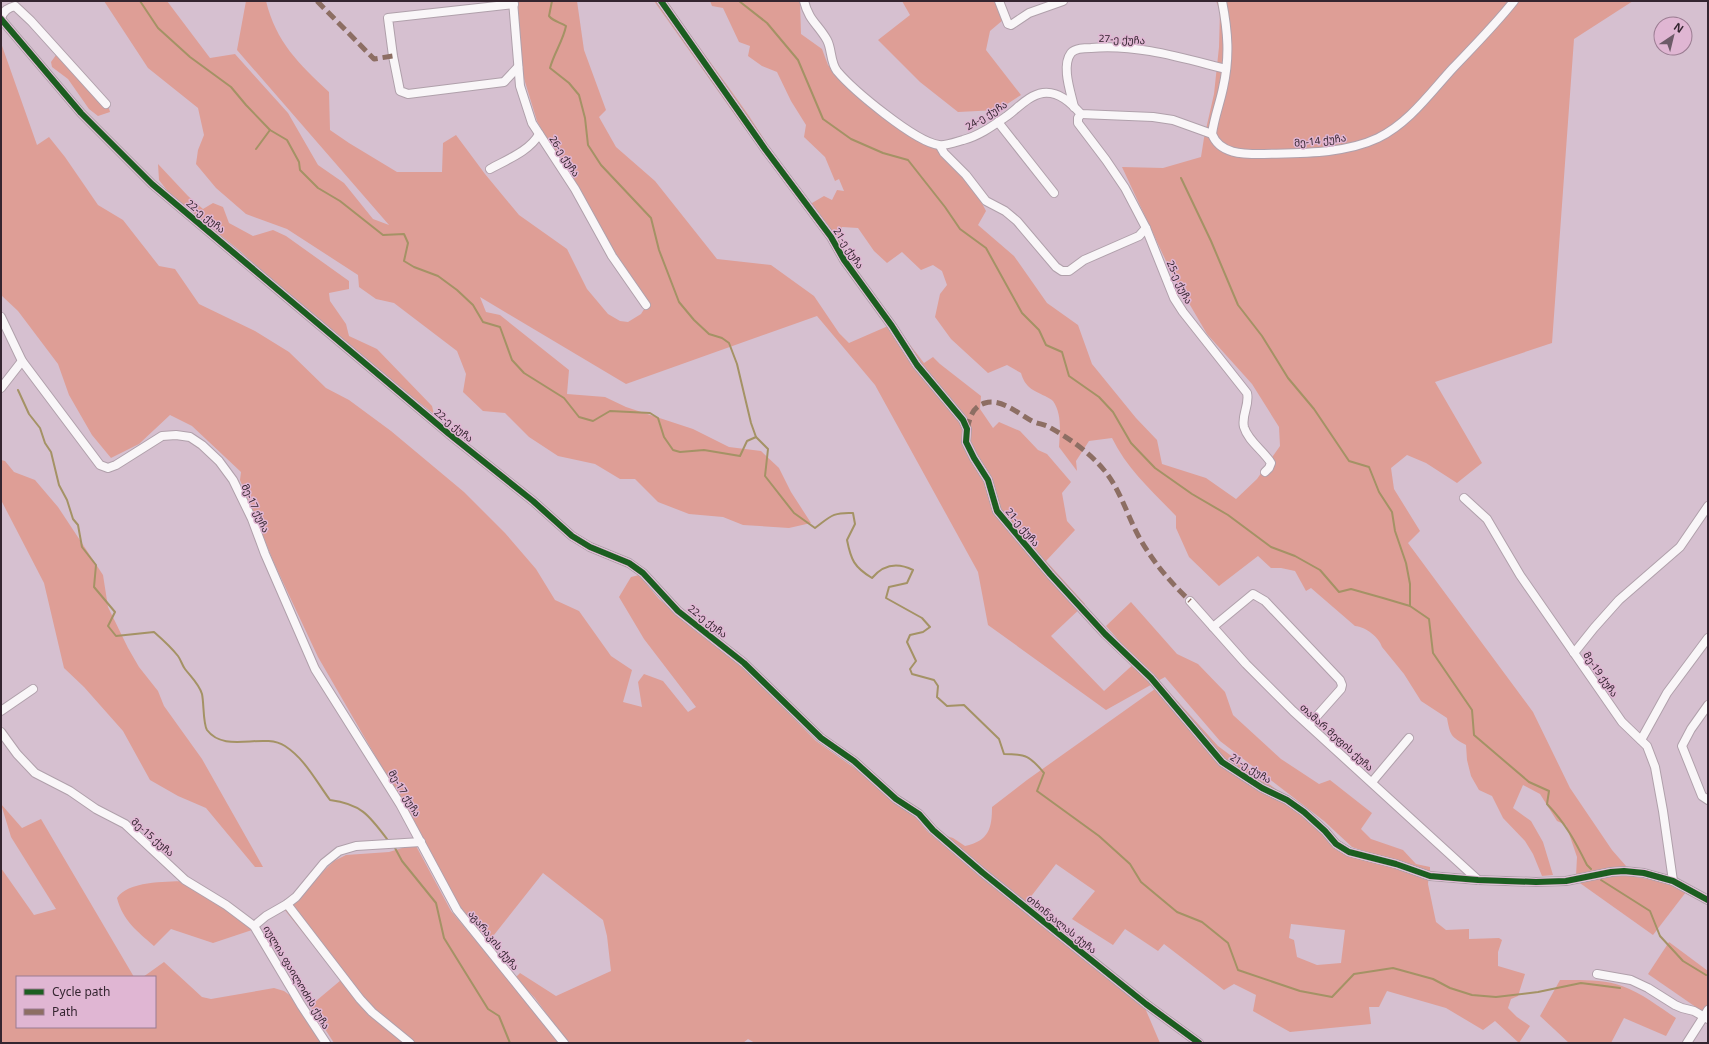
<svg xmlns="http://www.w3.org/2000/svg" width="1709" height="1044" viewBox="0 0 1709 1044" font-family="'Noto Sans','Noto Sans Georgian',sans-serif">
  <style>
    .green { fill: #de9e96; fill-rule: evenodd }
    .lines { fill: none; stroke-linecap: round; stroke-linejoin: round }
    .stream { stroke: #a49265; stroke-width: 2 }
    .minor-casing { stroke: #b0a0ab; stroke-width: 10 }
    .minor { stroke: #f9f6f8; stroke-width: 8 }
    .quiet { stroke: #8d6e63; stroke-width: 5; stroke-dasharray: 10 5; stroke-linecap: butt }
    .cycleway-casing { stroke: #e0b6d3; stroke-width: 8 }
    .cycleway { stroke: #1b5e20; stroke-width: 6 }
    .labels { text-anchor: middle; stroke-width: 3; stroke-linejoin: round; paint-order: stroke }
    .street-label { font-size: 10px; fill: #342530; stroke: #e0b6d3 }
  </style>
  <rect width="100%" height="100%" fill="#d6c0d0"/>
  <g class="green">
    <path d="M104,1H167L210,58L235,54L288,113L318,165L344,183L373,219L389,225L237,50L246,1H266C276,42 299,64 329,92L330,130L349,143L397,172H442L443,143L456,135L485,174L519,215L567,249L587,289L608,314L620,321L628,322L641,314L648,303L584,207L537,121L522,72L517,1H577L584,50L606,110L599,117L616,147L655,181L717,259L771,265L814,296L839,333L849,343L888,326L845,266L828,236L740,122L654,1H667C693,40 722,77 749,116C768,145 786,174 807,202L812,203L824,196L832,200L837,190L844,191L839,179L835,181L825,157L804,137L806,125L791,101L777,72L762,66L748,56L750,46L739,42L723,8L712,6L710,1H800L801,34L822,49L828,65L864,103L898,128L931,145L948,158L969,178L986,211L978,225L1014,256L1047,303L1078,325L1092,364L1136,418L1157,440L1162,464L1206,478L1236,499L1257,479L1280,446L1279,427L1252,384L1207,334L1173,276L1122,167L1163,168L1201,157L1204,138L1214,94L1219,47L1220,11L1216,1H1633L1574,39L1552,343L1435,382L1482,463L1457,483L1426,463L1407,455L1391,468L1394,489L1420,531L1408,543L1533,712L1570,788L1612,850L1626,866L1575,878L1546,881L1471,878L1429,873L1428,884L1436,922L1446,930L1469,929V939L1499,938L1502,940L1498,952V966L1525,974L1518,996L1511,999L1508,1008L1517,1017L1530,1026L1519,1043L1495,1021L1483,1030L1446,1008L1387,991L1379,1007H1369L1371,1024L1290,1032L1253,1011L1256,995L1234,984L1224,990L1164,944L1158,951L1125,929L1113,945L1072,919L1095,891L1056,864L1026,903L943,835L953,838L965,846C989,841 992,828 992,807L1027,780L1162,684L1218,746L1321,823L1350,851L1381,857L1352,847L1324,821L1220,741L1165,677L1106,710L988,625L978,572L875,385L817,316L626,384L480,297L486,312L500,315L569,370L567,394L605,397L626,407L693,429L729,447L761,451L779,468L791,492L811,523L789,528L743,525L723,517L689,514L658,502L635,479H620L595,464L558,456L529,437L505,413L483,411L463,392L466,374L457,351L394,303L376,299L359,287L358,275L287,229L246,214L216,188L196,164L198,150L204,135L198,108L148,68ZM842,227L858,228L874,251L887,263L902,252L921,270L933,265L942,271L947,285L940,294L935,317L951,339L988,373L1007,365L1021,373C1025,387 1032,390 1045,396C1047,397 1051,399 1053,401C1062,414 1060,431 1059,447L1077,471L1076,461L1089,441L1112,438C1127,469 1153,492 1176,516V528L1189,557L1219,586L1258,556L1271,568H1281L1295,571L1306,591L1311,588L1355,626C1366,627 1379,637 1382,647L1404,674L1421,701L1447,718C1450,735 1451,737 1466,745L1467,760L1471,776L1479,790L1492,796L1503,818L1525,841L1533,854L1542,876L1553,875L1543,842L1531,821L1513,808L1523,785L1540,794L1557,821L1566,825L1577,857L1576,876C1528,884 1477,878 1430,871V867L1416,864L1403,850L1371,839L1361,829L1372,813L1330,780L1319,784L1281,759L1233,715L1225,692L1198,664L1177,654L1131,602L1106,626L1137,661L1104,691L1051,636L1085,604L1046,561L1075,530L1067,521L1062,493L1071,482L1047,454L1038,450L1020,431L999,422L993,428L980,409L981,396L940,364L933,357L924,363L860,280L839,240ZM1291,924L1345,930L1341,963L1317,965L1297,957L1294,940L1289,938Z"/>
    <polygon points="902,1 995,1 1003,20 990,31 986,50 1021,95 998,110 958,112 920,82 878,40 910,15"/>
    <polygon points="1,43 37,145 49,137 65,157 98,205 123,220 159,266 175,269 199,304 255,331 289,352 326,388 349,400 391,431 464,492 505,533 536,569 555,600 579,611 611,656 632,670 623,702 642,707 638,682 644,674 663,681 688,712 696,707 644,639 619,597 631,577 639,575 659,599 750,674 816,741 870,779 913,814 927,831 978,875 1036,919 1145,1008 1160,1043 755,1043 748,1039 743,1043 568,1043 535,998 515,978 520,973 556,996 611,971 607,936 603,920 543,873 490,940 461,913 413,821 318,657 274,563 240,480 241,472 192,426 170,415 139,444 111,458 92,435 69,395 58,364 18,311 1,295"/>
    <polygon points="56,55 108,105 110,112 98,116 89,109 68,79 52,67 51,62"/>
    <polygon points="158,164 188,196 203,209 213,203 223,207 229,223 253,236 273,230 286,236 349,281 349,289 329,293 330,301 346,324 349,336 377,349 432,406 434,414 371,365 288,295 240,251 169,193 159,180"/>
    <polygon points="1,460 5,461 14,472 35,480 58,507 103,575 108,607 128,648 139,667 158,691 164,706 202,759 263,867 255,867 206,808 178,796 150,780 123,731 84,687 64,668 44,583 1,500"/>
    <polygon points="1,804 22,828 41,819 134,977 17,977 17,1027 155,1027 155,977 143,977 164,962 202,997 211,999 274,988 284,991 291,996 322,1043 1,1043 1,868 34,915 56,909 11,837"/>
    <polygon points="415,844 451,911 561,1043 334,1043 310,1006 341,980 284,909 334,861 346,855 389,852"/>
    <polygon points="1615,873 1664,882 1686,892 1653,935 1577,881"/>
    <path d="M184,881L231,912L252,930L213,943L171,929L154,946C137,931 123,921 117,898C128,881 165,882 184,881Z"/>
    <polygon points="1669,942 1708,971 1708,1003 1703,1012 1648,974"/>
    <path d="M1560,980C1579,980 1604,979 1622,986C1642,993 1659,1007 1676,1018L1666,1036L1624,1018L1611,1043H1569L1540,1016Z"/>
  </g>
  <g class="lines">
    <g class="stream">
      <path d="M140,1L158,28L190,57L231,87L246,105L270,130L287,140L299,162L300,170L318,188L340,201L383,235L404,234L408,243L404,261L414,267L438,276L457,290L473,305L483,322L500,327L512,360L524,373L564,398L579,417L593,421L610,411L650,413L658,418L664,437L673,450L680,452L704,450L740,456L747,441L756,437L768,449L765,476L794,513L815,528C830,517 832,512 853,513L855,524L847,540C851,560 854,567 872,578C883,565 897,562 913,570L907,583L889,587L886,598L922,618L930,627L923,632L910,635L907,642L916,661L910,669L912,674L934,680L938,686L937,697L947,706L964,705L999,739L1004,754C1026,754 1030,756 1044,773L1037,791L1099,836L1130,864L1141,882L1177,912L1202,922L1228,943L1238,970L1300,991L1332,997L1354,974L1393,968L1433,979L1450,988L1472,995L1496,997L1538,992L1581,983L1620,988"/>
      <path d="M552,1L549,16C554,22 560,22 566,26C563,41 554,53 550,68L569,83L579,95L585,118L588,145L601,165L651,218L659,250L679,302L694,320L709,334L722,338L729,343L737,364L751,423L756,437"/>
      <path d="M739,1L767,23L798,60L823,119L851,139L883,153L908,160L945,207L960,229L986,248L1022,313L1039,330L1046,345L1062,352L1069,376L1099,397L1113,412L1131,443L1155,468L1192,494L1228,515L1271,547L1295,556L1320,570L1339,592L1351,589L1383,598L1410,606L1429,619L1433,653L1472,710L1474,735L1529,782L1549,791L1547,804C1566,824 1575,841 1587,865L1591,869"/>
      <polyline points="256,149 270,130"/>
      <polyline points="1181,178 1211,241 1238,305 1262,336 1288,378 1314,409 1349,461 1369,467 1379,492 1392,512 1395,531 1406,563 1410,584 1410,606"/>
      <path d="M18,390L29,414L40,428L45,443L51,452L59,485L67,500L73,519L78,525L82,547L96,565L94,587L115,612L108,626L116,636L154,632C162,639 171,647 178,656C181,660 182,665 185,669C191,677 199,684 202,694C204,703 203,724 207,730C225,754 263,732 285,746C305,759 316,781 330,800C361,804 369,815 387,839"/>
      <polyline points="395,848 402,861 436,903 444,938 488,1009 499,1016 510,1043"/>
      <polyline points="1601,880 1650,911 1660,936 1683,961 1706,975"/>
    </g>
    <g class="minor-casing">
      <g id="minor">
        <polyline points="513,1 520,86 532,123 575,189 612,256 646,305"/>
        <polyline points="661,1 765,149 831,237 844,260 892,326 917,365 963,420 967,429 966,442 974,458 988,480 997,511 1050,574 1105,634 1151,678 1222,762 1262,788 1287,800 1304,812 1325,831 1336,844 1349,852 1396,864 1430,876 1478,880 1536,882 1566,881 1611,872 1624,871 1644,873 1673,881 1708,900"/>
        <path d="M804,1C809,21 818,24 827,40C832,49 830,62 837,71C853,90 915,142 939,145C945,146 956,142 963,140C979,136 994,125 1007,116C1018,108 1029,95 1043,93C1059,91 1071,103 1081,114L1153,117L1173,120L1212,134"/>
        <polyline points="999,1 1008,24 1011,25 1029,13 1063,1"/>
        <path d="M1222,1C1228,32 1230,57 1223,88C1220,103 1214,118 1212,134C1220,155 1245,154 1264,154C1301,153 1344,154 1378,138C1409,123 1430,93 1453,68C1474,46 1495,25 1514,1"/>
        <polyline points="514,4 388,18 393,56 400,91 408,94 504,82 518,67"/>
        <path d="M1,18C4,10 8,8 15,6L31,21L106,104"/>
        <polyline points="1,19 81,113 152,184 449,434 533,501 572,536 590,547 629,563 643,573 678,611 744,663 821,738 854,761 896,799 919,814 933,830 983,873 1146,1004 1199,1043"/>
        <path d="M1074,107C1071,93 1061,66 1071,53C1075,48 1085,48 1091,48C1138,44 1182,58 1226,69"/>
        <path d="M1081,114L1078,118V123L1106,160L1125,188L1146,228L1174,298L1183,312L1247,393C1250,405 1241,415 1244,427C1248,441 1264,451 1271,463L1269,468L1265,472"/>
        <polyline points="998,122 1054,193"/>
        <polyline points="940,146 944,153 966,175 986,201 1005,211 1017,221 1056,267 1062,271 1069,271 1084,260 1139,236 1146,228"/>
        <path d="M490,169C506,160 530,151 539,134"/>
        <polyline points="1,317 22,361 100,465 108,468 116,465 162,436 176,435 190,437 202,445 219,461 233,480 252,519 265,554 315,669 400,804 457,910 564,1043"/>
        <polyline points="1,388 22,361"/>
        <polyline points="1464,498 1487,519 1520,575 1622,722 1647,746 1655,767 1663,811 1673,881"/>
        <polyline points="1190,601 1246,664 1293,711 1478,880"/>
        <polyline points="1213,627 1253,594 1265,601 1340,680 1342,685 1341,689 1309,725"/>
        <polyline points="1574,653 1594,628 1619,600 1680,547 1708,506"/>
        <polyline points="1708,705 1691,729 1682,746 1702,796 1708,800"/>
        <polyline points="1,711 33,689"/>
        <polyline points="1,732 17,754 35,773 70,791 96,809 125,824 185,880 226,905 254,926 301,1005 326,1043"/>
        <polyline points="1641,740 1667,693 1708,638"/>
        <polyline points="1372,782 1409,738"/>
        <polyline points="287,904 360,999 372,1012 410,1043"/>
        <polyline points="254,926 266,916 287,904 296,897 324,863 339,851 356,846 421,842"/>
        <polyline points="1597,974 1631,980 1648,988 1675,1005 1682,1008 1694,1011 1708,1019"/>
        <polyline points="1687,1043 1708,1010"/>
      </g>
    </g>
    <use href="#minor" class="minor"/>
    <g class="quiet">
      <polyline points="317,1 374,59 393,56"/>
      <path d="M967,429C970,418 972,407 985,403C1001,398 1019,414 1032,421C1038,424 1044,424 1049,427C1069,438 1089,452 1104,470C1120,489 1127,515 1139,537C1153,562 1170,582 1190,601"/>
    </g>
    <g class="cycleway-casing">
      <g id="cycleway">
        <polyline points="661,1 765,149 831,237 844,260 892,326 917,365 963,420 967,429 966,442 974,458 988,480 997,511 1050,574 1105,634 1151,678 1222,762 1262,788 1287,800 1304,812 1325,831 1336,844 1349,852 1396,864 1430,876 1478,880 1536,882 1566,881 1611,872 1624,871 1644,873 1673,881 1708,900"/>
        <polyline points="1,19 81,113 152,184 449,434 533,501 572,536 590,547 629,563 643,573 678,611 744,663 821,738 854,761 896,799 919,814 933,830 983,873 1146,1004 1199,1043"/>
      </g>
    </g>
    <use href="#cycleway" class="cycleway"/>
  </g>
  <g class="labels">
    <g class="street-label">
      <text transform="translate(1122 39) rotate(3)" y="4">27-ე ქუჩა</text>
      <text transform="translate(986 115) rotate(-31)" y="4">24-ე ქუჩა</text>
      <text transform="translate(1320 140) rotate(-6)" y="4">მე-14 ქუჩა</text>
      <text transform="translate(565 156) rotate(57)" y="4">26-ე ქუჩა</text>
      <text transform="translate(206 216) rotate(39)" y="4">22-ე ქუჩა</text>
      <text transform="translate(849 248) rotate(57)" y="4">21-ე ქუჩა</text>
      <text transform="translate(1180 282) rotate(65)" y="4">25-ე ქუჩა</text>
      <text transform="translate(454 425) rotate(39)" y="4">22-ე ქუჩა</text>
      <text transform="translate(256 508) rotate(65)" y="4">მე-17 ქუჩა</text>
      <text transform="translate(1023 527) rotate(50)" y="4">21-ე ქუჩა</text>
      <text transform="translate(708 621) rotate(38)" y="4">22-ე ქუჩა</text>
      <text transform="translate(1601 674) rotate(55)" y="4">მე-19 ქუჩა</text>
      <text transform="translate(1337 737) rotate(42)" y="4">თამარ მეფის ქუჩა</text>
      <text transform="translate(1251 768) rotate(32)" y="4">21-ე ქუჩა</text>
      <text transform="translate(405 793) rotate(59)" y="4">მე-17 ქუჩა</text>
      <text transform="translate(153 837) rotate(41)" y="4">მე-15 ქუჩა</text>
      <text transform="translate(1062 924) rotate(39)" y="4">თხინვალას ქუჩა</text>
      <text transform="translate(494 940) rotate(51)" y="4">აგარაკის ქუჩა</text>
      <text transform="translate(297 977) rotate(59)" y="4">იულია ფაილოძის ქუჩა</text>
    </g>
  </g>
  <rect width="1709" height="1044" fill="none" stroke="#342530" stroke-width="4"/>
  <rect x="16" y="976" width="140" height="52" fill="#e0b6d3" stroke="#9b7c92"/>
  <rect x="24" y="989" width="20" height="6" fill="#1b5e20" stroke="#9b7c92"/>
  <text x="52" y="996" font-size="12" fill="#342530">Cycle path</text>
  <rect x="24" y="1009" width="20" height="6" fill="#8d6e63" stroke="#9b7c92"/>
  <text x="52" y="1016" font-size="12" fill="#342530">Path</text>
  <g transform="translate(1673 36) rotate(35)"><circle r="19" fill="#e0b6d3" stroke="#9b7c92"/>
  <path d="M0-3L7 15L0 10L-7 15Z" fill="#6d5b68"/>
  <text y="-6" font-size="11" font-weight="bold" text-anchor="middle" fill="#342530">N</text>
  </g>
</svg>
